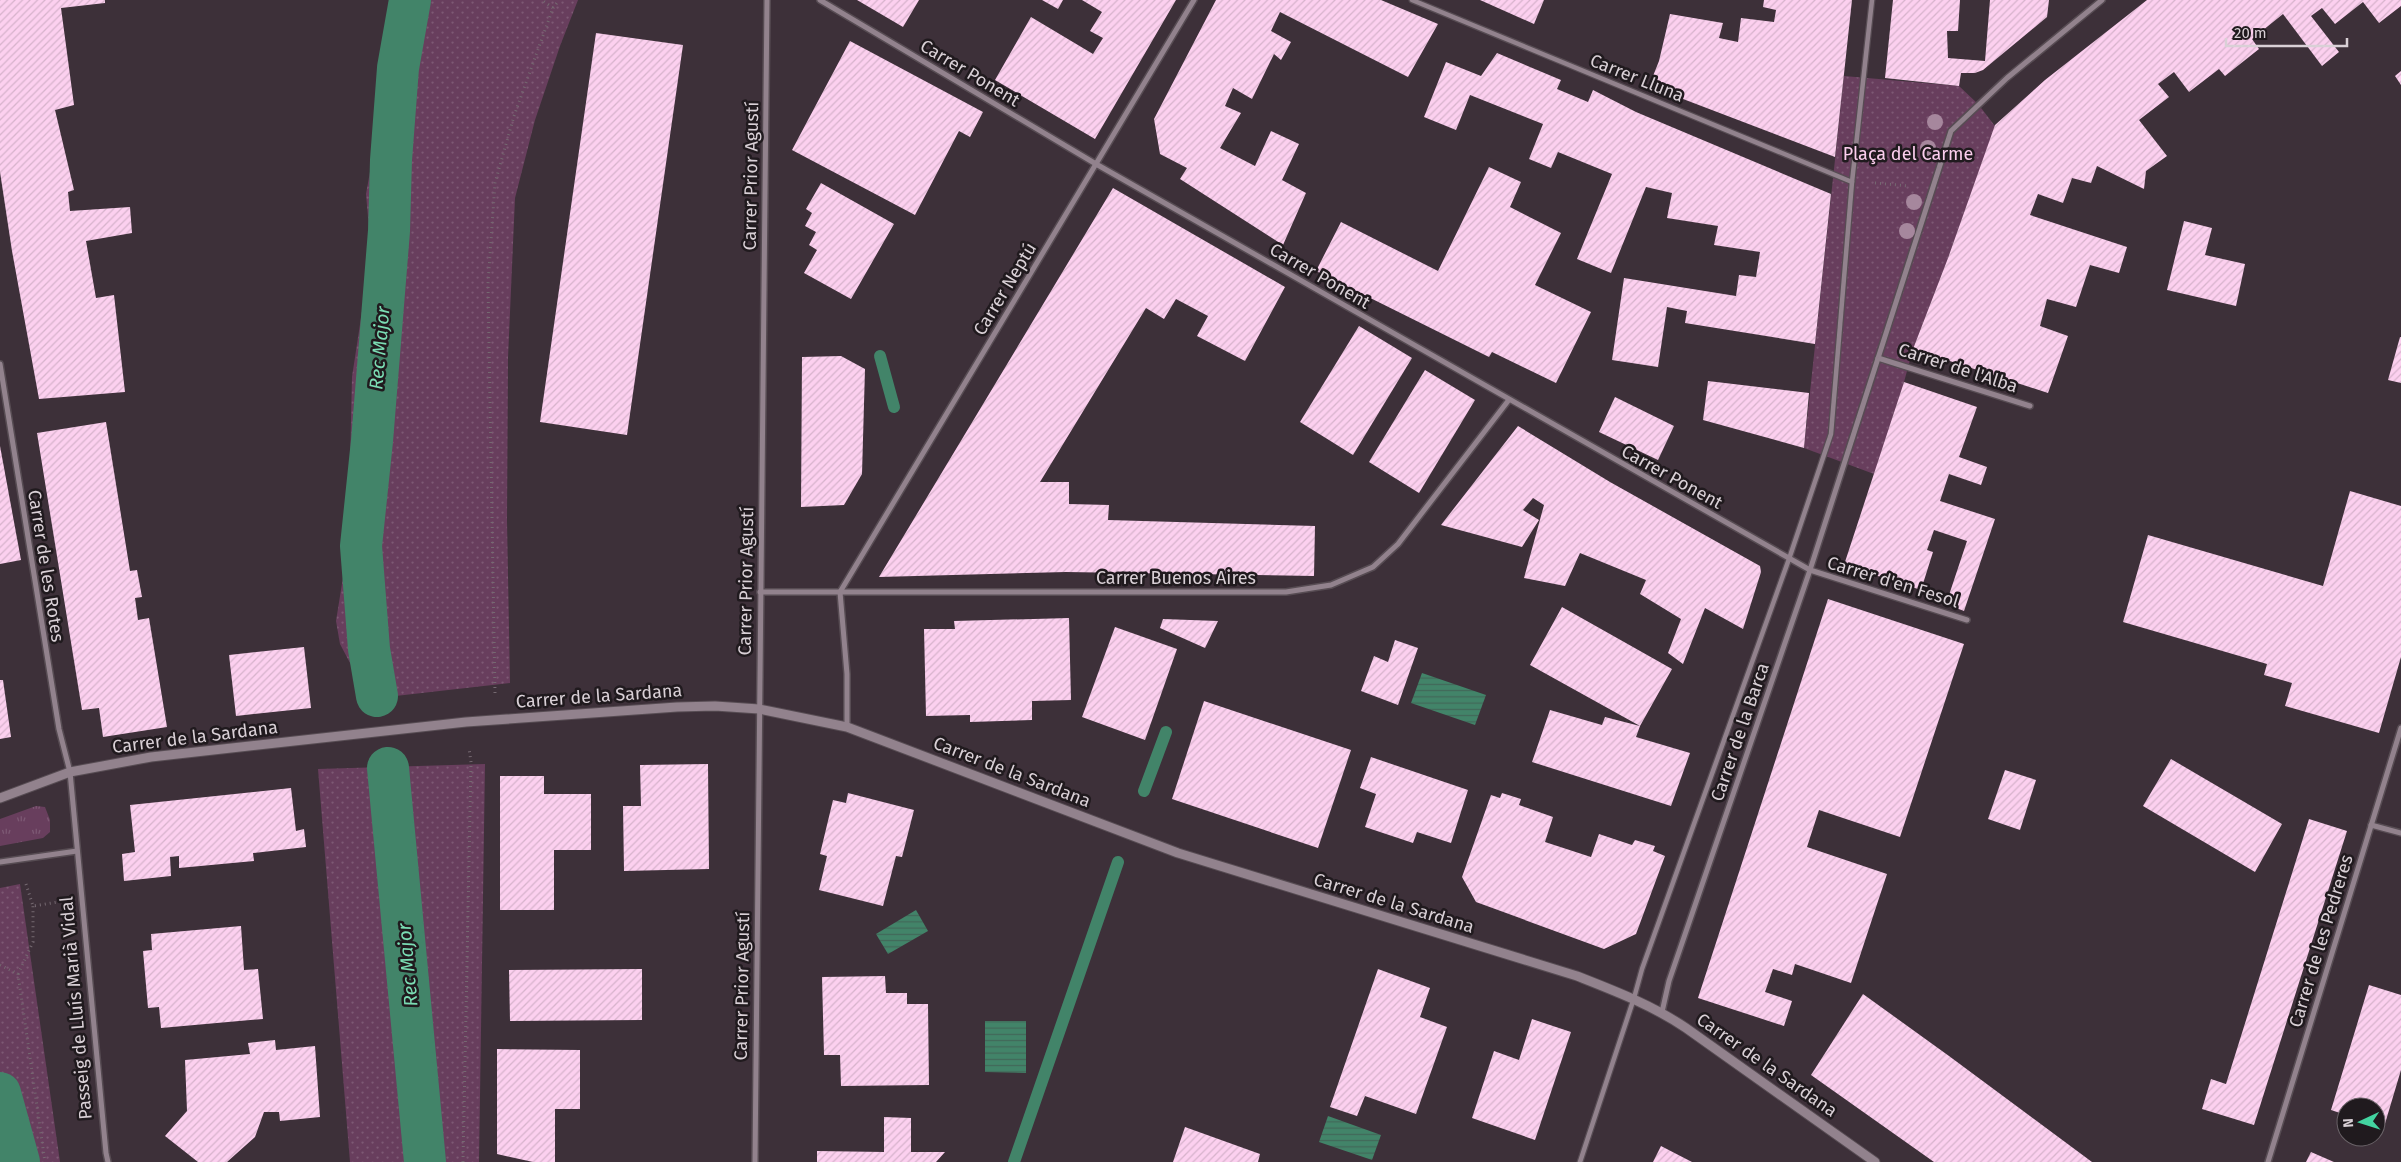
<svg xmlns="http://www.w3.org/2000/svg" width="2401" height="1162" viewBox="0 0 2401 1162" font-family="'Fira Sans',sans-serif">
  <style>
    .grass { fill: url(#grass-tufts) }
    .park { fill: url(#park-dots) }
    .water { fill: url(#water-rules) }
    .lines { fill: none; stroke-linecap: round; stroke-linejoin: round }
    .stream { stroke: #428469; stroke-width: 12 }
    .canal { stroke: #428469; stroke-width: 42 }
    .building { fill: url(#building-hatch) }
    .pedestrian-casing { stroke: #574c53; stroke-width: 7 }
    .minor-casing { stroke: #574c53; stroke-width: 8 }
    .tertiary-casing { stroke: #574c53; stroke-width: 11 }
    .path { stroke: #756971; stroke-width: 3; stroke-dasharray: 1 4; stroke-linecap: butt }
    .pedestrian { stroke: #92828d; stroke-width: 4.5 }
    .minor { stroke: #92828d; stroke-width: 5 }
    .tertiary { stroke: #92828d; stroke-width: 9 }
    .tree { fill: #a6879d }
    .labels { text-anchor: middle; stroke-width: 5; stroke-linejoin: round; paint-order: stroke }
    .street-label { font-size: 18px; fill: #d9d0d6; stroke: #201a1e }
    .park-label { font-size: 18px; fill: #fcceee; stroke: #201a1e }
    .water-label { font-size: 19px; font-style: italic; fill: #7bddb4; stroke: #201a1e }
  </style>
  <defs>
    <pattern id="grass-tufts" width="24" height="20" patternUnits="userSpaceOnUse" patternTransform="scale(1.25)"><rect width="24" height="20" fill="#683e5d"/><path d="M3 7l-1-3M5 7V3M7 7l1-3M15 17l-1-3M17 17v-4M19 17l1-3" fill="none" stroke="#7d5974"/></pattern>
    <pattern id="park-dots" width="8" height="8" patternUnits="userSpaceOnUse" patternTransform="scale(1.25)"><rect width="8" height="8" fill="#683e5d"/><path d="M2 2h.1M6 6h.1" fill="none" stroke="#7d5974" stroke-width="1.8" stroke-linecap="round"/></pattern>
    <pattern id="water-rules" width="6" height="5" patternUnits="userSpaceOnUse" patternTransform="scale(1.25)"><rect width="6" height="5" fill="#428469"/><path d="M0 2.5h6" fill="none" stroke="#426859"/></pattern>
    <pattern id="building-hatch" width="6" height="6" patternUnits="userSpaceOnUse" patternTransform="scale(1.25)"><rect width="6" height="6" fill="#fcd0ef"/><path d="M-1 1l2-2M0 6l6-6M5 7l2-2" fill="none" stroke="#d7b3cc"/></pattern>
  </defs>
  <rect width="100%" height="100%" fill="#3d3039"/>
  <polygon class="grass" points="36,806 45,807 50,820 50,832 43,838 0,846 0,819"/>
  <g class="park">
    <polygon points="403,0 578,0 560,46 535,120 515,198 508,358 507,521 510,683 369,699 340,644 336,621 345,565 349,507 352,377 371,252 366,194 394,39"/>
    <polygon points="1844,76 1959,86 1978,104 1995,126 1948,258 1913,349 1904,382 1874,474 1804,448"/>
    <polygon points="485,764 479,1162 350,1162 318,769"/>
    <polygon points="20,884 60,1162 0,1162 0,888"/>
  </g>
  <g class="water">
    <polygon points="1422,673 1486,695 1475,725 1411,703"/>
    <polygon points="916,910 928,931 888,954 876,934"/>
    <polygon points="985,1021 1026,1021 1026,1073 985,1072"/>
    <polygon points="1328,1116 1381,1135 1372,1160 1319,1142"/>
  </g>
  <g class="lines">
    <g class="stream">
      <polyline points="880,356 894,407"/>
      <polyline points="1144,791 1166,732"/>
      <polyline points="1014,1162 1118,862"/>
    </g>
    <g class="canal">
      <polyline points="377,696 369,649 361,546 372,441 389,231 391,160 398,68 410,0"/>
      <polyline points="388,768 425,1162"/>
      <polyline points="0,1093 19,1162"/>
    </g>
  </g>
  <g class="building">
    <polygon points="0,0 105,0 105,3 61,8 74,105 55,110 74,190 68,192 70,211 130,207 132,233 86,241 96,298 114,295 125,392 39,399 12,251 0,172"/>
    <polygon points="857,0 919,0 903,27"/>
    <polygon points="1042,0 1063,0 1058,9"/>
    <polygon points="1082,0 1176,0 1095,139 995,80 1031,17 1093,54 1103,38 1090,31 1102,12"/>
    <polygon points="1216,0 1381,0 1438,24 1408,77 1280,12 1271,31 1291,42 1281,60 1274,54 1252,99 1233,88 1225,106 1241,113 1220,148 1255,166 1271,131 1299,144 1282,180 1306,193 1283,245 1180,179 1187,168 1160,154 1154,119"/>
    <polygon points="1480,0 1544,0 1534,24"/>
    <polygon points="1764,0 1852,0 1835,157 1649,86 1659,61 1670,14 1723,23 1719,38 1738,42 1741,18 1774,22 1776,10 1763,7"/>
    <polygon points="1893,0 1960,0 1958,31 1947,31 1948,58 1985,61 1990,0 2049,0 2047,17 1983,70 1975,73 1961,73 1959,86 1885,78"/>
    <polygon points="2147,0 2401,0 2401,6 2379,23 2363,2 2335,24 2322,8 2311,16 2339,52 2322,66 2283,14 2252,39 2259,49 2225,76 2219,69 2189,92 2174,72 2158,84 2169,97 2139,120 2167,156 2146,171 2144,189 2097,166 2091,183 2072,178 2063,203 2038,194 2030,215 2127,247 2119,273 2090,265 2076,307 2047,299 2040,326 2068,336 2048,393 1913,349 1948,258 1995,125 2045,80"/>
    <polygon points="596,33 683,45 627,435 540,422"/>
    <polygon points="850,41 983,112 970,137 959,131 915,215 792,150"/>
    <polygon points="1497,53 1561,80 1557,89 1588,102 1593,90 1636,112 1831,194 1815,344 1685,323 1687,311 1667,307 1658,367 1612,360 1624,278 1736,296 1739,275 1756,277 1760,252 1714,245 1718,226 1667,218 1672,193 1646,187 1611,273 1577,259 1612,174 1558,152 1551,168 1529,159 1543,124 1470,95 1456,130 1424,117 1446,62 1481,76"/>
    <polygon points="2401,71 2401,85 2395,76"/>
    <polygon points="1489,167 1521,182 1510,207 1561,233 1535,285 1591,312 1556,383 1492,352 1489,357 1316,271 1341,222 1438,271"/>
    <polygon points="821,183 894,224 851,299 804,273 817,250 809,245 816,232 805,226 812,213 806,209"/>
    <polygon points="1113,188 1285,287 1245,361 1197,336 1208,316 1176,299 1164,319 1146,308 1040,482 1069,482 1069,504 1109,505 1108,520 1315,526 1314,576 1066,572 879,577"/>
    <polygon points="2184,221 2212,228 2205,255 2245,264 2236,306 2167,290"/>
    <polygon points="1359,326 1412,358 1353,455 1300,422"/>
    <polygon points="2400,337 2401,337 2401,383 2388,380"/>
    <polygon points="841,356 865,369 862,474 844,505 801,507 802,357"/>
    <polygon points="1425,370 1475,400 1419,493 1369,462"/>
    <polygon points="1708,381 1809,393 1804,448 1703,420"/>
    <polygon points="1904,382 1977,407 1959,457 1987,467 1981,485 1949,474 1940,501 1995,519 1964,611 1946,604 1967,541 1934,530 1927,550 1933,552 1921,590 1844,565"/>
    <polygon points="1615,397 1674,426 1658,460 1599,432"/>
    <polygon points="106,422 130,571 137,570 142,597 135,598 138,620 149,618 167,727 103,737 99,708 82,710 37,433"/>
    <polygon points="1518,426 1610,482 1760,566 1761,572 1743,629 1705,608 1683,664 1668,653 1681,619 1640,594 1646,580 1580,553 1565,586 1524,578 1544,505 1533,498 1523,510 1539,520 1522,547 1441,525"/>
    <polygon points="0,446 21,560 0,564"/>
    <polygon points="2350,491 2401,506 2401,657 2379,733 2285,706 2292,683 2264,675 2267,664 2123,622 2148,535 2323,586"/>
    <polygon points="1828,599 1964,644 1900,837 1819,810 1807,847 1887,874 1851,983 1795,964 1792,975 1773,969 1765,992 1792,1001 1784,1026 1698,998"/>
    <polygon points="1562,607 1672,669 1640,726 1636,737 1690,753 1671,806 1532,762 1550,710 1602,725 1605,717 1640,726 1530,665"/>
    <polygon points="1069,618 1071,700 1032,701 1032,720 970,722 970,715 926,716 924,629 955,629 954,621"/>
    <polygon points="1163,619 1218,621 1205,648 1160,628"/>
    <polygon points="1115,627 1177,649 1145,740 1082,717"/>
    <polygon points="1395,640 1418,648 1398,705 1361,691 1374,656 1388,662"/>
    <polygon points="304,647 311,708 236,716 229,655"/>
    <polygon points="0,680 3,680 11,737 0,739"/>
    <polygon points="1204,701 1351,750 1318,848 1172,799"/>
    <polygon points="1371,757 1468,790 1451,843 1417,832 1413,843 1365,827 1376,794 1360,788"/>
    <polygon points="2171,759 2282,824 2255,872 2143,806"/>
    <polygon points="708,764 709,869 624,871 623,806 641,806 640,765"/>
    <polygon points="2005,770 2036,780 2020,830 1988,819"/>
    <polygon points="500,776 544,776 544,794 591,794 591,850 554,850 554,910 500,910"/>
    <polygon points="291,788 296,831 304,829 306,847 253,853 254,861 179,868 179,856 170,857 171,876 124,881 122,854 135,852 130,805"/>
    <polygon points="848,793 914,810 902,857 896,856 883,906 819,890 827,856 820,854 833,800 846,803"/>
    <polygon points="1502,793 1521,799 1519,805 1553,817 1545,842 1591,857 1599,834 1632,845 1635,840 1655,846 1653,851 1665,856 1636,934 1604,949 1476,902 1462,877 1491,795 1500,798"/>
    <polygon points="2309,819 2347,831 2254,1125 2202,1109 2211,1079 2226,1084"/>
    <polygon points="241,926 244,970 258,969 263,1019 161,1028 159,1007 148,1008 143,951 152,950 151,934"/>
    <polygon points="642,969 642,1020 510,1021 509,970"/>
    <polygon points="1378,969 1430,988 1420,1017 1447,1027 1416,1114 1365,1096 1357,1116 1330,1107"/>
    <polygon points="885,976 886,993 907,993 907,1004 928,1004 929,1085 841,1086 840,1055 824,1055 822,977"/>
    <polygon points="2369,985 2401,995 2401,1070 2384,1127 2376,1124 2376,1107 2346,1107 2346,1115 2331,1110"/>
    <polygon points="1863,994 1949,1056 2092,1162 1934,1162 1811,1075"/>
    <polygon points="1532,1019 1571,1032 1535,1140 1472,1118 1494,1051 1519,1060"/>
    <polygon points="275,1040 276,1050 315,1046 320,1117 280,1121 279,1112 264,1112 255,1137 227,1162 198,1162 165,1136 187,1111 185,1060 250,1054 248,1043"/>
    <polygon points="497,1049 580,1050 580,1109 555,1109 555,1162 533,1162 497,1154"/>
    <polygon points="884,1117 911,1118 911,1152 945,1152 936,1162 817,1162 817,1151 884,1152"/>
    <polygon points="1185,1127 1260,1154 1258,1162 1173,1162"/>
    <polygon points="1661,1146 1692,1162 1653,1162"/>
    <polygon points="2311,1152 2334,1162 2306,1162"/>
  </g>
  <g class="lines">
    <g class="pedestrian-casing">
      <g id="pedestrian">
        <polyline points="1412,0 1852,182"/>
        <polyline points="1580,1162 1634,998 1642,969 1789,559 1831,434 1852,182 1872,0"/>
      </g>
    </g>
    <g class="minor-casing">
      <g id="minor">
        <polyline points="820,0 1096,164 1810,570 1967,620"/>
        <polyline points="1878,358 2030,406"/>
        <polyline points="0,364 59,729 70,772 106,1153 108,1162"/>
        <polyline points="760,592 1286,592 1331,585 1373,567 1398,544 1508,401"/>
        <polyline points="847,727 847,674 840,592 1194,0"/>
        <polyline points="2371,825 2401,833"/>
        <polyline points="0,862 77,851"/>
        <polyline points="1662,1012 1669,981 1810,570 1951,131 2007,78 2102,0"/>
        <polyline points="755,1162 767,0"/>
        <polyline points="2268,1162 2401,728"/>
      </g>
    </g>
    <g class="tertiary-casing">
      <path id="tertiary" d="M0,798L70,772L151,757L466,722L677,707L715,706L759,709L847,727L1178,853L1577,976C1615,991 1652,1005 1686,1028L1875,1162"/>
    </g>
    <g class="path">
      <polyline points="553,8 559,0"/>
      <polyline points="1875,183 1909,186"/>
      <polyline points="495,693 488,284 495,183 514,116 553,8 542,0"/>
      <polyline points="26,884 33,906 58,902"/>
      <polyline points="0,965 18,974 45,1162"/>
      <polyline points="18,974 33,942 33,906"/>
      <polyline points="463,1162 471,762 469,748"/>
    </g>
    <use href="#pedestrian" class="pedestrian"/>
    <use href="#minor" class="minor"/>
    <use href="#tertiary" class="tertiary"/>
  </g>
  <g class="tree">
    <circle cx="1935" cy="122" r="8"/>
    <circle cx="1928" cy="148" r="8"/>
    <circle cx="1914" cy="202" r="8"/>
    <circle cx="1907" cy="231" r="8"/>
  </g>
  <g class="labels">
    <g class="street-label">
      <text transform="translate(970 73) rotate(31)" y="6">Carrer Ponent</text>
      <text transform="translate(1637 78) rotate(22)" y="6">Carrer Lluna</text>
      <text transform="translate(751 176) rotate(-89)" y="6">Carrer Prior Agustí</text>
      <text transform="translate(1320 276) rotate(30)" y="6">Carrer Ponent</text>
      <text transform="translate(1005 289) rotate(-59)" y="6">Carrer Neptú</text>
      <text transform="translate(1958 368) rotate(18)" y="6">Carrer de l'Alba</text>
      <text transform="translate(1672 477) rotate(29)" y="6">Carrer Ponent</text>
      <text transform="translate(46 566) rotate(81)" y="6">Carrer de les Rotes</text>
      <text x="1176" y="584">Carrer Buenos Aires</text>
      <text transform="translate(746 581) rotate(-89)" y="6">Carrer Prior Agustí</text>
      <text transform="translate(1893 582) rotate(17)" y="6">Carrer d'en Fesol</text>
      <text transform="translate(599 696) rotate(-4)" y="6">Carrer de la Sardana</text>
      <text transform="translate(1740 732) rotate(-71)" y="6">Carrer de la Barca</text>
      <text transform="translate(195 737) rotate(-7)" y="6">Carrer de la Sardana</text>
      <text transform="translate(1012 772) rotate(21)" y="6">Carrer de la Sardana</text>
      <text transform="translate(1394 903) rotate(17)" y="6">Carrer de la Sardana</text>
      <text transform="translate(2321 941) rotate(-73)" y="6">Carrer de les Pedreres</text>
      <text transform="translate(742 986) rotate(-89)" y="6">Carrer Prior Agustí</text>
      <text transform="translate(76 1008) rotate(-95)" y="6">Passeig de Lluís Marià Vidal</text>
      <text transform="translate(1767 1065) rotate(35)" y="6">Carrer de la Sardana</text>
    </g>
    <g class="park-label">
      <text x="1908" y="160">Plaça del Carme</text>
    </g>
    <g class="water-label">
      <text transform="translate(379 348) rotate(-85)" y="7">Rec Major</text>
      <text transform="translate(407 965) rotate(-95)" y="7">Rec Major</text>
    </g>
  </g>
  <g transform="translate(2361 1122) rotate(266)"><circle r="24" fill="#201a1e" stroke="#6a6368"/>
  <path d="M0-4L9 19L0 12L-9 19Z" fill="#43d4a0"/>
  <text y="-8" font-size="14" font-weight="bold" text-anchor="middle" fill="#d9d0d6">N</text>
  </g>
  <path d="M2226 38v8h121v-8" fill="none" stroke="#d9d0d6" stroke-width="2.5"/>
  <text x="2234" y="38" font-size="15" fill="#d9d0d6" stroke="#201a1e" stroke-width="4" paint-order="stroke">20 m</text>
</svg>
